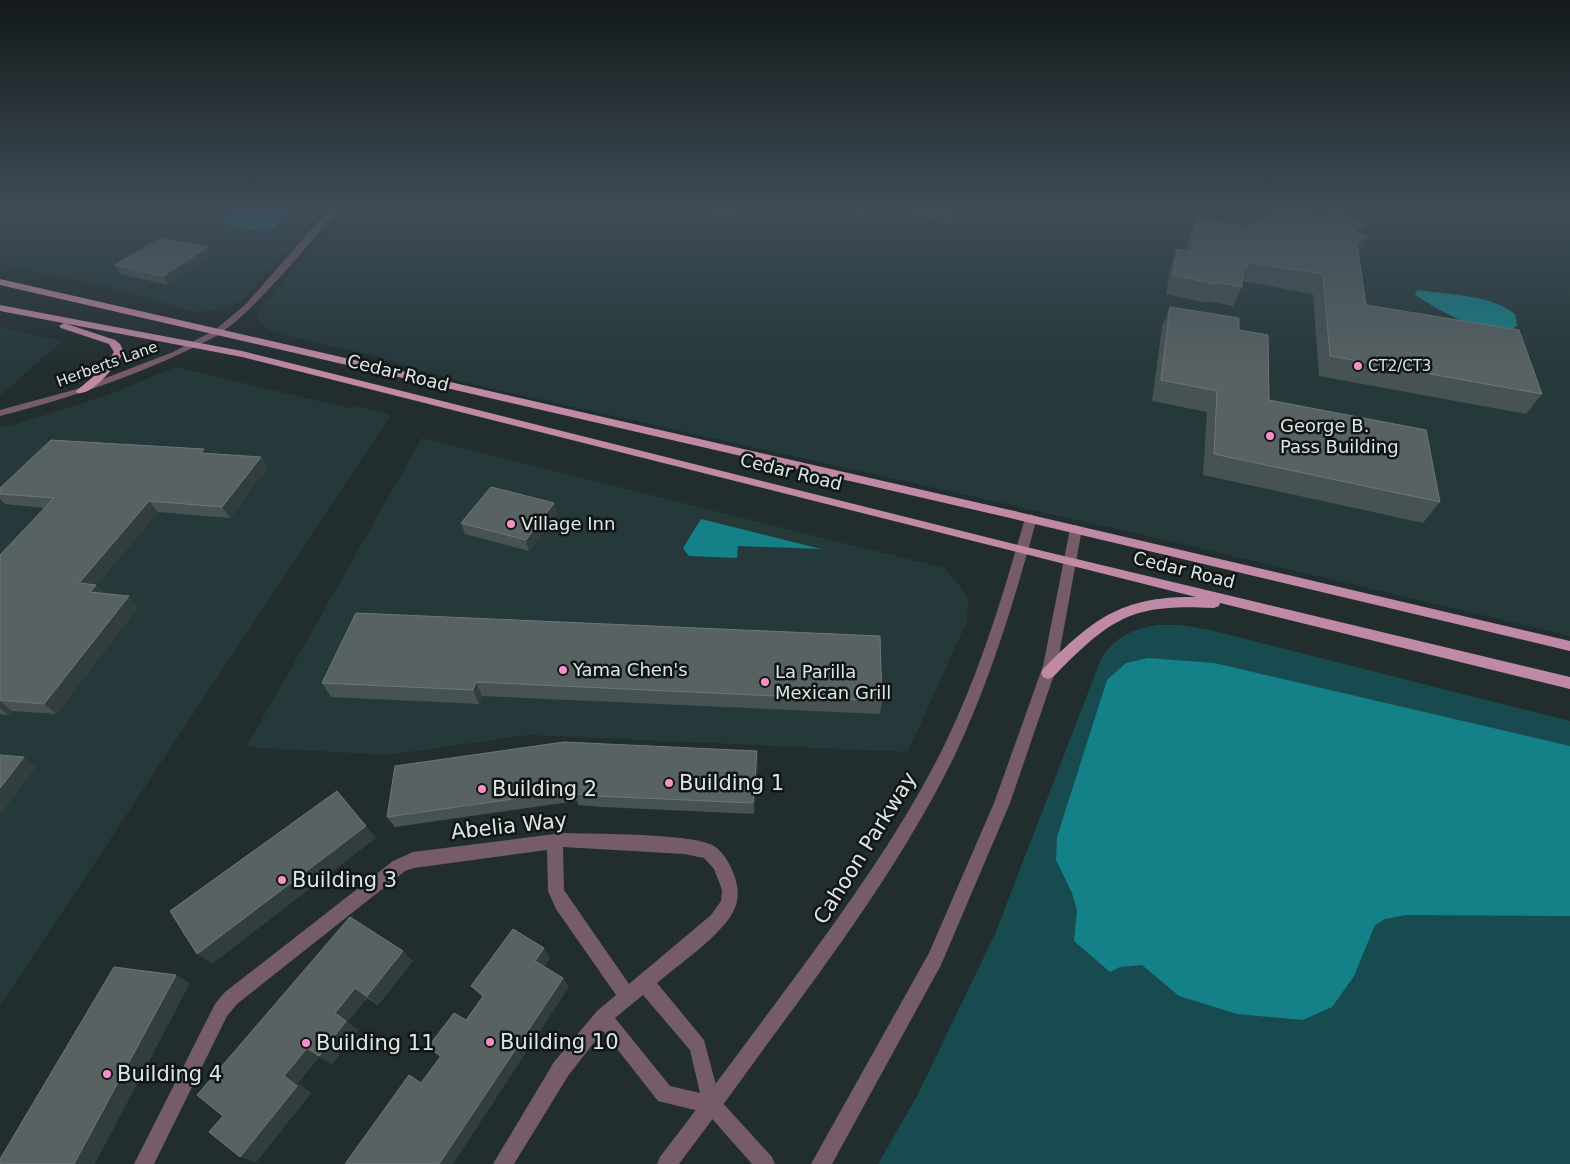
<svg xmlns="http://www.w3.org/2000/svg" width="1570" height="1164" viewBox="0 0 1570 1164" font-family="'DejaVu Sans',sans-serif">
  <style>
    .built { fill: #25383a }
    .green { fill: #184b4f }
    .water { fill: #148189 }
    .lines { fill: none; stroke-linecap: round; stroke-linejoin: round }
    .minor { fill: #765b68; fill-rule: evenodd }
    .tertiary { fill: #765b68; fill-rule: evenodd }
    .primary { fill: #c089a5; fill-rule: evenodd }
    .wall { fill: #475253 }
    .shaded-wall { fill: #323d3e }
    .building { fill: #586263; stroke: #6d7777 }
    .poi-dot { fill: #f98fc9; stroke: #101515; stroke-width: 2 }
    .labels { text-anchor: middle; stroke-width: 5; stroke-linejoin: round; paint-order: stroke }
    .far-street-label { font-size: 15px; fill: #dfe6e6; stroke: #101515 }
    .far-poi-label { font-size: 15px; fill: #dfe6e6; stroke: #101515; text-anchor: start }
    .street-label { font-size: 18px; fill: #dfe6e6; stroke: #101515 }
    .poi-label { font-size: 18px; fill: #dfe6e6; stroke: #101515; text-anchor: start }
    .near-poi-label { font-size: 21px; fill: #dfe6e6; stroke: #101515; text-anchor: start }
    .near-street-label { font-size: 21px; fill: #dfe6e6; stroke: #101515 }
  </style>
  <rect width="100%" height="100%" fill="#222d2e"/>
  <g class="built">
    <polygon points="0,208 326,208 240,302 226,308 209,311 193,312 107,286 0,264"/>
    <polygon points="350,208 1570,208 1570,636 1148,536 462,382 370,355 283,335 267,329 260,323 258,314 262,306"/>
    <polygon points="0,327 62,341 0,396"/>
    <polygon points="175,367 353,409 356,406 391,415 0,1006 0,427 16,424 108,395"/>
    <polygon points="422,438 944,568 963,590 968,600 967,621 908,752 528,735 387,755 246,747"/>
  </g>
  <path class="green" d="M1158,625H1181L1210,630L1570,721V1164H878L917,1096L995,934L1101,659C1116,636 1132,629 1158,625Z"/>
  <g class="water">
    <polygon points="242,208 292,208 271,230 265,232 224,224 225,219"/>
    <path d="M1417,290C1449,295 1490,294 1515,314L1517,326C1492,341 1442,312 1420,298L1415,295Z"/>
    <polygon points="701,519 821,549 738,546 737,558 689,556 683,548"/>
    <polygon points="1148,658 1214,663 1570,746 1570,916 1406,915 1385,919 1375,925 1354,976 1332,1007 1303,1020 1237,1014 1179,996 1142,965 1120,967 1110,972 1074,941 1077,910 1072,893 1056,860 1057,837 1107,680 1126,663"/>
  </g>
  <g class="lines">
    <g class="minor">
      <path d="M330,208H339C324,227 233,336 216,333V329L245,305Z"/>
      <path d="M563,833C593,834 693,833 714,846C725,853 733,869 736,881C741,899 735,913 723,926C707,945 676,967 657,983L704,1040L720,1100L772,1157L775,1164H752L707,1113L658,1101L603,1031L568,1076L514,1164H493L554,1062L597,1011L616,995L556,909L548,891L547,850L414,868L405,871L237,1004L227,1016L154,1164H134L215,1004L225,992L393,861L413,852ZM563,847L684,854L704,858L714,869L722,890L721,901L711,915L629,984L564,890ZM643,995L690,1050L700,1093L670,1086L615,1018Z"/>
    </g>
    <g class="tertiary">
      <path d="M219,328L224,331L222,333C151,371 78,396 0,416V410L77,389L173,352Z"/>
      <path d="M1031,514L1037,518C1015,599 990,681 954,757C907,852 845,939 782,1024C748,1070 714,1118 679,1164H657L660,1157C707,1096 752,1035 798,973C851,901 903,828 943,748C979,675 1003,596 1025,518Z"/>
      <polygon points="1076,525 1082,529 1057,666 1010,803 941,965 832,1164 811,1164 929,953 994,803 1043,666 1070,529"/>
    </g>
    <g class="primary">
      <polygon points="0,279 1010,510 1570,641 1570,651 1010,518 0,285"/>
      <path d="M0,305L242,351L1022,546L1570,677V689L1220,603L1219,606L1214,608C1130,603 1110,619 1053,677L1048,679L1043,677L1041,673L1043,669C1094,618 1122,596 1196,597L242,357L0,311Z"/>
      <path d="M64,323L115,340L120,344L124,352C117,364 93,396 77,393L76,391L105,367L114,352L109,344L61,328L59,326Z"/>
    </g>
  </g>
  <g class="wall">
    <polygon points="653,208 741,208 735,216 710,215 690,211 682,212 679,215 653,210"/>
    <polygon points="819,208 959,208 952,224 886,209 882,215 872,213 869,217"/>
    <polygon points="1196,218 1249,227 1365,224 1360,234 1367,236 1358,252 1366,305 1542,394 1526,414 1319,376 1313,294 1242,281 1242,287 1233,306 1208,301 1207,303 1166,294 1170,269 1177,249 1187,251 1189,237"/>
    <polygon points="208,247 213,256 168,285 120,274 115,265"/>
    <polygon points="1170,307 1239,330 1269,400 1440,502 1423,523 1203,475 1207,412 1152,401 1162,327"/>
    <polygon points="206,453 261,457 267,468 230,518 158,512 96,585 104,593 138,607 56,714 12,711 8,715 0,714 0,555 45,508 5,504 0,499 0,488"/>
    <polygon points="554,503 557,515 529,551 465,534 461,523"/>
    <polygon points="356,613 882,701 880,714 482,696 479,704 331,697 322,683"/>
    <polygon points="758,763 754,814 602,807 578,805 577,801 395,827 387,817"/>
    <polygon points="350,917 413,961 378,1005 367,998 347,1022 358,1030 332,1064 319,1057 298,1083 311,1093 256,1162 240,1157 223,1116"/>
    <polygon points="544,948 550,958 544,966 569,987 421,1083 440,1057 428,1047 466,1020 482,997 471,986"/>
  </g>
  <g class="shaded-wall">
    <polygon points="678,208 681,208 682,212 679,215"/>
    <polygon points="735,208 741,208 735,216"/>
    <polygon points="870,208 872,208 872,213 869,217"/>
    <polygon points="883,208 886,208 882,215"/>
    <polygon points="954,208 959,208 952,224"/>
    <polygon points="1365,224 1355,243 1353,231"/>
    <polygon points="1367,236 1357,255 1357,243"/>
    <polygon points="208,247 213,256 168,285 163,276"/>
    <polygon points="261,457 267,468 230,518 222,507"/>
    <polygon points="149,501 158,512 96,585 106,596 100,603 79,583"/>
    <polygon points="554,503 557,515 529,551 526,540"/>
    <polygon points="129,596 138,607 56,714 44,704"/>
    <polygon points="476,682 482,696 479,704 473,690"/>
    <polygon points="0,701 12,711 8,715 0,708"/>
    <polygon points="757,751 758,763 754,814 753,803"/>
    <polygon points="24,757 36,767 0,815 0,788"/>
    <polygon points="366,826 376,838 212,964 197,954"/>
    <polygon points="544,948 550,958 541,971 535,961"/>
    <polygon points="403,951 413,961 378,1005 367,996"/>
    <polygon points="176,975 190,983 95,1164 74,1164"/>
    <polygon points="563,978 569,987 453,1164 439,1164"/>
    <polygon points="355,988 367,998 347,1022 358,1030 332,1064 319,1057 298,1083 311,1093 256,1162 240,1157 284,1076"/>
  </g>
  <g class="building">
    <polygon points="1279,208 1295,208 1322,219 1334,212 1365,224 1353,231 1367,236 1357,243 1366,305 1519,330 1542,394 1330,356 1323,274 1247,262 1247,267 1243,266 1242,287 1216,282 1215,284 1173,275 1177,249 1192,252 1196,218 1249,227"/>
    <polygon points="161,238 208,247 163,276 115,265"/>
    <polygon points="1170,307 1239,318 1239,330 1268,335 1269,400 1426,430 1440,502 1214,454 1217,391 1161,380"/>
    <polygon points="51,440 204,449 201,453 261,457 222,507 149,501 79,583 96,585 90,592 129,596 44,704 0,700 0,555 54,498 0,494 0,488"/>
    <polygon points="491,487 554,503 526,540 461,523"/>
    <polygon points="356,613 880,636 882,701 476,682 473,690 322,683"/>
    <polygon points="564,742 757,751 753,803 598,796 574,794 575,790 387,817 395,766"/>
    <polygon points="0,755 24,757 0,788"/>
    <polygon points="337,791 366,826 197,954 170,911"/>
    <polygon points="350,917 403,951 367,996 355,988 335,1013 346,1021 319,1056 307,1048 284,1076 297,1086 240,1157 209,1132 223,1116 197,1095"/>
    <polygon points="513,929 544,948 535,961 563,978 439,1164 345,1164 409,1075 421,1083 441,1056 428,1047 454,1013 466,1020 484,995 471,986"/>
    <polygon points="114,967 176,975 74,1164 0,1164 0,1159"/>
  </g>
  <linearGradient id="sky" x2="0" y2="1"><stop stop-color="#131919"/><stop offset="0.56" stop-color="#3e4c57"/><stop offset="1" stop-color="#3e4c57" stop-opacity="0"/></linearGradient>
  <rect width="1570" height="371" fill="url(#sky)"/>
  <g class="poi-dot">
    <circle cx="1358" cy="366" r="5"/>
    <circle cx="1270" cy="436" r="5"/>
    <circle cx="511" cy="524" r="5"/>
    <circle cx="563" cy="670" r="5"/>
    <circle cx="765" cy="682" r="5"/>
    <circle cx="669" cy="783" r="5"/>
    <circle cx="482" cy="789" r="5"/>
    <circle cx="282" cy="880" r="5"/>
    <circle cx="490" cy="1042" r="5"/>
    <circle cx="306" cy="1043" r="5"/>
    <circle cx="107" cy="1074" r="5"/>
  </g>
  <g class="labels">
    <g class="far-street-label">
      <text transform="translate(107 364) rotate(-20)" y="5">Herberts Lane</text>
    </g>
    <g class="far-poi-label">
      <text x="1368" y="371">CT2/CT3</text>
    </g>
    <g class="street-label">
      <text transform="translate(398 373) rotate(14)" y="6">Cedar Road</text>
      <text transform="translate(791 472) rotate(14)" y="6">Cedar Road</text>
      <text transform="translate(1184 570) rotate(14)" y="6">Cedar Road</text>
    </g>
    <g class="poi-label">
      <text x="1280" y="432">George B.<tspan x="1280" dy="21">Pass Building</tspan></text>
      <text x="521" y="530">Village Inn</text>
      <text x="573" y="676">Yama Chen's</text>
      <text x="775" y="678">La Parilla<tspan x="775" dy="21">Mexican Grill</tspan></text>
    </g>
    <g class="near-poi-label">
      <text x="679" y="790">Building 1</text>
      <text x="492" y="796">Building 2</text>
      <text x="292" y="887">Building 3</text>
      <text x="500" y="1049">Building 10</text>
      <text x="316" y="1050">Building 11</text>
      <text x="117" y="1081">Building 4</text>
    </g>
    <g class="near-street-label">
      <text transform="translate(509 826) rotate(-6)" y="7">Abelia Way</text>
      <text transform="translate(865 848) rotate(-58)" y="7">Cahoon Parkway</text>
    </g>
  </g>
</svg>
